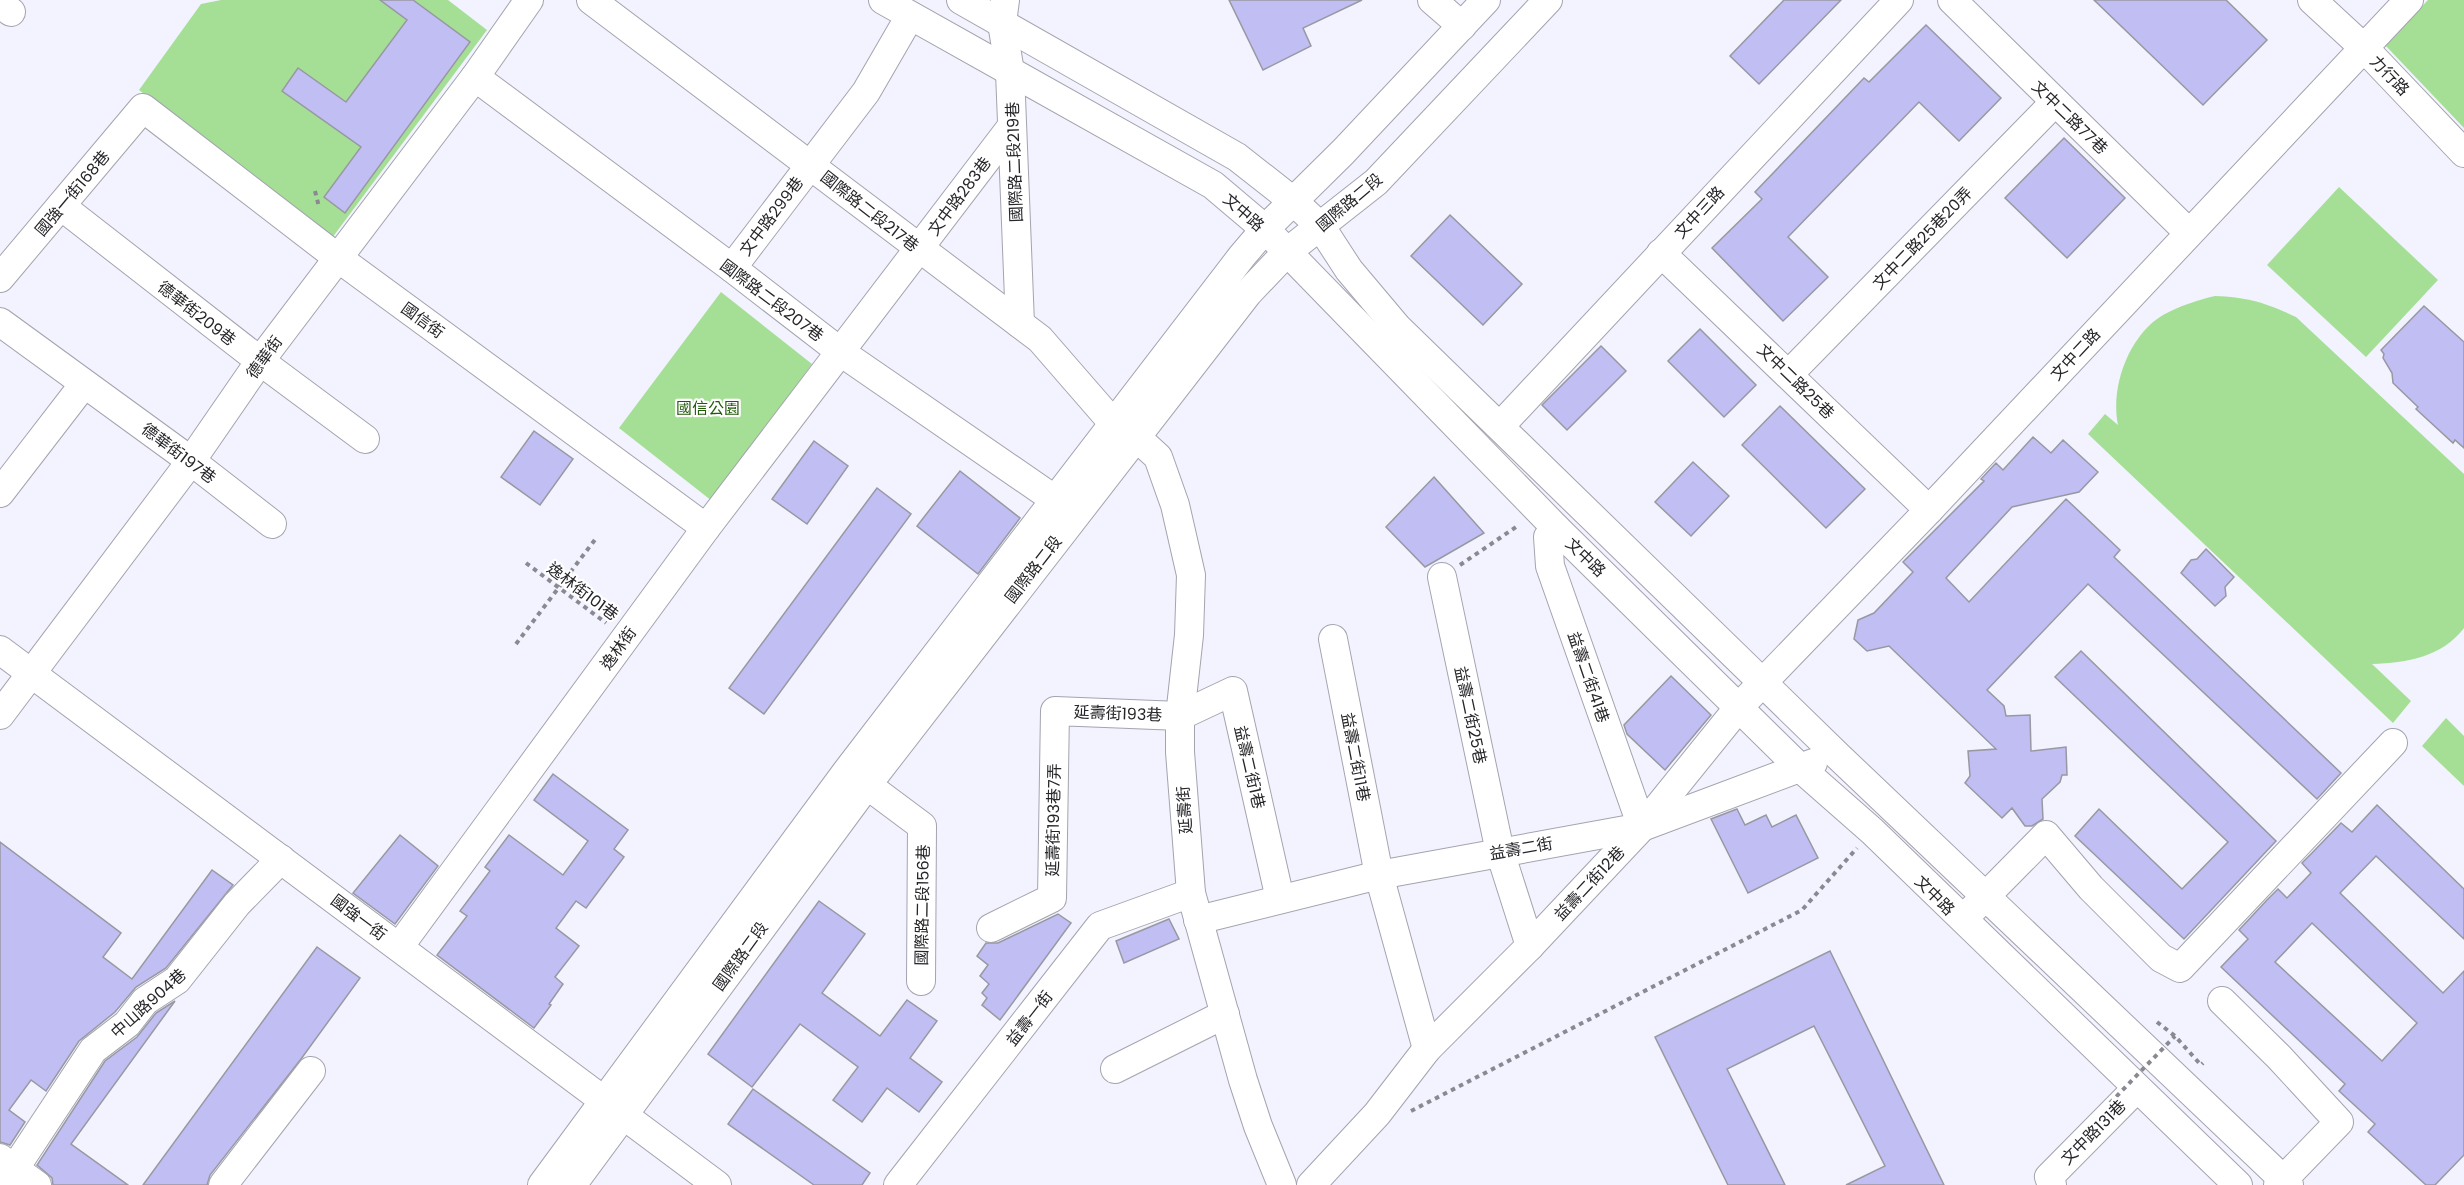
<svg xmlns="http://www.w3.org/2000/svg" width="2464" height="1185" viewBox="0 0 2464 1185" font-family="Poppins,'Noto Sans TC',sans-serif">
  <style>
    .green { fill: #a5df95 }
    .building { fill: #c0bef3; stroke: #9898a2; stroke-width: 1.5; fill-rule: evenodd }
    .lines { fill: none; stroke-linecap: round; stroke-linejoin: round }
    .minor-casing { stroke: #a3a4ae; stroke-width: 30 }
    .path { stroke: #898a91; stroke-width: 4; stroke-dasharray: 4.5 4.5; stroke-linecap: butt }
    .minor { stroke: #fff; stroke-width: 28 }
    .path-bridge { stroke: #898a91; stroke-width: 4; stroke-dasharray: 4.5 4.5; stroke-linecap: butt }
    .labels { text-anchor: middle; stroke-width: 4.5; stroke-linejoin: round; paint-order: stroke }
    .street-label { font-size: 16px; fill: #26262a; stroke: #fff }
    .park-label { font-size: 16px; fill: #215a09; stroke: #fff }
  </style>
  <rect width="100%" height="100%" fill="#f2f3fe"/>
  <g class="green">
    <polygon points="221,0 448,0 487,30 332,238 139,90 201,4"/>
    <polygon points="2428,0 2464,0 2464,128 2385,45"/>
    <polygon points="2339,187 2438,280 2366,357 2267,265"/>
    <polygon points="721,292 812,364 712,501 619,428"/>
    <path d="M2215,296C2248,297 2266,303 2296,317L2464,474V628C2442,657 2407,663 2372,664L2411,701L2393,723L2088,434L2105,414L2118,425C2110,387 2129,335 2163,315C2180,306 2197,300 2215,296Z"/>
    <polygon points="2446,718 2464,736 2464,786 2422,746"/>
  </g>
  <g class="building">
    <polygon points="380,0 413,0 470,42 345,213 324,197 361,147 282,91 298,68 346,102 407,20"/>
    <polygon points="1229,0 1362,0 1303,28 1311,46 1263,70"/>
    <polygon points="1784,0 1841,0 1759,84 1730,56"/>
    <polygon points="2094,0 2226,0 2267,40 2203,105"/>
    <polygon points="1926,25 2001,98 1959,141 1919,102 1788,237 1828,277 1783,321 1712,248 1762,199 1755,192 1864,78 1869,82"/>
    <polygon points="2064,138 2125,198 2067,258 2005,198"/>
    <polygon points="1450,215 1522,284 1483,325 1411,256"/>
    <polygon points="2424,306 2464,342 2464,448 2455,440 2453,443 2416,409 2418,407 2393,383 2392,373 2383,358 2384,354 2381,350"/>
    <polygon points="1700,329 1756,385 1724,417 1668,361"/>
    <polygon points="1601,346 1626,371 1567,430 1542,405"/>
    <polygon points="1780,406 1865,489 1826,528 1742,445"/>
    <polygon points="534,431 573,459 540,505 501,477"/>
    <polygon points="2033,437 2051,453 2063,440 2098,472 2079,492 2012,507 1946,578 1969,602 2066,499 2120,550 2114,557 2341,773 2317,799 2088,584 1987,690 2004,706 2006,716 2030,715 2031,751 2066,747 2067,775 2062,775 2060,782 2042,799 2043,819 2032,826 2025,826 2012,808 2002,818 1965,783 1970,776 1968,751 1996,749 1889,646 1867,651 1854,639 1858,620 1874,613 1913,572 1903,562 1984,481 1981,479 1996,463 2003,470"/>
    <polygon points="814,441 848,466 807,524 772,499"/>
    <polygon points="1693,462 1729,496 1691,536 1655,502"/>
    <polygon points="960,471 1020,518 978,574 917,526"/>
    <polygon points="1434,477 1484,533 1425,567 1386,527"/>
    <polygon points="877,488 911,514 764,714 729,688"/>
    <polygon points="2206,549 2234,577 2225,587 2226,596 2215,606 2181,573 2191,560 2197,559"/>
    <polygon points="2081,651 2276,841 2184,939 2075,836 2099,809 2182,889 2228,842 2055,677"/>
    <polygon points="1671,676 1711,715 1665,770 1627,734 1624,725"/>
    <polygon points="553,774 628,830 614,849 624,857 586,908 576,901 556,928 579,946 555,977 563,984 549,1004 551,1005 534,1028 437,955 467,916 460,911 490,871 485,867 509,835 563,875 588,841 534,800"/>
    <path d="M2377,805L2464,889V939L2376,856L2340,893L2443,993L2464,971V1155L2435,1185H2426L2368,1132L2375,1124L2339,1091L2345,1084L2221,967L2248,939L2239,930L2267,900L2278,889L2287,898L2311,873L2302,863L2312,853L2341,823L2352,832ZM2312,923L2417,1023L2382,1061L2275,962Z"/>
    <polygon points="1737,809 1745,825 1766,815 1772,827 1796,815 1818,858 1748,893 1711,819"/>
    <polygon points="400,835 438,866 395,924 353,893"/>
    <polygon points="0,842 121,933 103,957 132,979 212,870 233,885 166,968 136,987 115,1012 79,1041 46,1091 31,1080 9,1110 25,1122 10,1145 0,1142"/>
    <polygon points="819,901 865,934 822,993 880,1036 907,1000 937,1021 910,1058 942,1082 919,1112 887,1088 862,1122 833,1100 858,1067 800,1024 752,1087 708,1054"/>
    <polygon points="1058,914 1071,923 1000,1020 982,1005 987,998 982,993 989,984 980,976 988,965 977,956 986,943 998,943"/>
    <polygon points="1169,919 1179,939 1124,963 1116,941"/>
    <polygon points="317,947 360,978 301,1059 210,1175 207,1185 143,1185"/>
    <polygon points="1830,951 1944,1185 1846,1185 1885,1166 1814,1026 1727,1069 1785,1185 1728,1185 1655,1037"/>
    <polygon points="175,1001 71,1144 128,1185 53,1185 52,1178 37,1165 105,1061 137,1037 156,1013"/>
    <polygon points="753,1089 870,1173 862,1185 814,1185 728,1124"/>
  </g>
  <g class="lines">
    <g class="minor-casing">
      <g id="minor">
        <polyline points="591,0 1040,339 1113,423 1135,436 1158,457 1175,505 1191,575 1189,635 1180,716 1180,752 1191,893 1243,1080 1258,1126 1282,1185"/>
        <polyline points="883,0 1213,185 1265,229 1556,528 1798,766 1872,831 2238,1185"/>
        <polyline points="961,0 1237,157 1293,201 1321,227 1349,270 1397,327 1838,756 2289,1185"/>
        <polyline points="1005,0 1002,23 1010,72 1020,324"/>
        <polyline points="1432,0 1462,26"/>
        <polyline points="1952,0 2189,233"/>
        <polyline points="2312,0 2364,48 2464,153"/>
        <polyline points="0,4 11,12"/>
        <polyline points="475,77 732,268 842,353 1070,510"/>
        <polyline points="61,206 260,361 365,439"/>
        <polyline points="1661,253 1929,510"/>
        <polyline points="732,268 866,92 910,16"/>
        <polyline points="0,278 143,108 338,258 706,528"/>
        <polyline points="0,322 191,461 272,524"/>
        <polyline points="1789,374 2055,102"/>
        <polyline points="1501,425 1899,0"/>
        <polyline points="0,493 84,384"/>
        <polyline points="1556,528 1548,537 1550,566 1642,827"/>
        <polyline points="1442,577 1500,852 1530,946"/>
        <polyline points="1333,639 1379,875 1427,1049"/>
        <polyline points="0,650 717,1185"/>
        <polyline points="0,715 191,461 260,361 475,77 529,0"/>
        <polyline points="867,785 922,826 921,981"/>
        <polyline points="1973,909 2046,835 2091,888 2161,958 2180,968 2393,743"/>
        <polyline points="1198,920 1379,875 1642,827 1813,763"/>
        <polyline points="991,928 1052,898 1055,711 1180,716 1233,691 1280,899"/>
        <polyline points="399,947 706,528 1012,126"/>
        <polyline points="2222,1001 2279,1057 2339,1122 2278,1185"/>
        <polyline points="1115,1069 1225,1014"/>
        <polyline points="0,1158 37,1185"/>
        <polyline points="0,1180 15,1168 93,1050 127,1024 145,1001 177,980 237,904 281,859"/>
        <polyline points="223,1185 311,1071"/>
        <polyline points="542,1185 847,771 1242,256 1265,229 1343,152 1486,0"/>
        <polyline points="572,1185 867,785 1248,293 1287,252 1376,182 1548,0"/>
        <polyline points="898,1185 1100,926 1191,893"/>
        <polyline points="1311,1185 1377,1114 1427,1049 1530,946 1642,827 1739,707 1929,510 2409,0"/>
        <polyline points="2052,1185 2049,1177 2137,1088"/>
      </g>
    </g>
    <g class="path">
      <polyline points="315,191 319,207"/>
      <polyline points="526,563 606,623"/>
      <polyline points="1460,565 1519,525"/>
      <polyline points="516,644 597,537"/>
      <polyline points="2157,1022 2175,1036 2201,1065 2203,1063"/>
      <polyline points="1411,1111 1802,910 1857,848"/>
    </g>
    <use href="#minor" class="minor"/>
    <polyline class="path-bridge" points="2110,1103 2175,1036"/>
  </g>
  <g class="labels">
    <g class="street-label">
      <text transform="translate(2390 75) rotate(46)" y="6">力行路</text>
      <text transform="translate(2070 117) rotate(44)" y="6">文中二路77巷</text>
      <text transform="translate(1014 162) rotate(-92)" y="6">國際路二段219巷</text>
      <text transform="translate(72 193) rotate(-50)" y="6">國強一街168巷</text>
      <text transform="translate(959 196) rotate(-53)" y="6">文中路283巷</text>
      <text transform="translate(1349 202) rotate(-40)" y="6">國際路二段</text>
      <text transform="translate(870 211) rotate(38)" y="6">國際路二段217巷</text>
      <text transform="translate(1244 212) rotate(41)" y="6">文中路</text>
      <text transform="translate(1699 212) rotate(-47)" y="6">文中三路</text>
      <text transform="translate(771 216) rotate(-53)" y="6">文中路299巷</text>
      <text transform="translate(1922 238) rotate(-46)" y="6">文中二路25巷20弄</text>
      <text transform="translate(772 300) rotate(37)" y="6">國際路二段207巷</text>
      <text transform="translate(197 313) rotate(38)" y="6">德華街209巷</text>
      <text transform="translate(423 320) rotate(36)" y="6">國信街</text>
      <text transform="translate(2075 354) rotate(-47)" y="6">文中二路</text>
      <text transform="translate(264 357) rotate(-54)" y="6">德華街</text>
      <text transform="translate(1796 381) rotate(44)" y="6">文中二路25巷</text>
      <text transform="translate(179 453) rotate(37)" y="6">德華街197巷</text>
      <text transform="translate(1586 557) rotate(44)" y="6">文中路</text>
      <text transform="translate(1033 569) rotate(-52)" y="6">國際路二段</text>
      <text transform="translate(583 591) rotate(37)" y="6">逸林街101巷</text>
      <text transform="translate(618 648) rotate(-54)" y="6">逸林街</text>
      <text transform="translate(1589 677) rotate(71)" y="6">益壽二街41巷</text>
      <text transform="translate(1118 713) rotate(2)" y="6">延壽街193巷</text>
      <text transform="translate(1471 715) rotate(78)" y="6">益壽二街25巷</text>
      <text transform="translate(1356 757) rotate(79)" y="6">益壽二街11巷</text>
      <text transform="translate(1250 767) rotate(77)" y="6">益壽二街1巷</text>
      <text transform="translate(1184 810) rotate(-94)" y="6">延壽街</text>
      <text transform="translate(1053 820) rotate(-89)" y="6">延壽街193巷7弄</text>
      <text transform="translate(1521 848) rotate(-10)" y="6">益壽二街</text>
      <text transform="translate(1589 883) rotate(-47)" y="6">益壽二街12巷</text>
      <text transform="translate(1935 895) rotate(45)" y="6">文中路</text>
      <text transform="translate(922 905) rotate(-89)" y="6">國際路二段156巷</text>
      <text transform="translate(359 917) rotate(37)" y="6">國強一街</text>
      <text transform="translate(740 956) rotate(-54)" y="6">國際路二段</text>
      <text transform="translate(148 1003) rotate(-42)" y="6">中山路904巷</text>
      <text transform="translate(1029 1018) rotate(-52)" y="6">益壽一街</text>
      <text transform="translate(2093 1132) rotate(-45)" y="6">文中路131巷</text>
    </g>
    <g class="park-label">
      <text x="708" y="414">國信公園</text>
    </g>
  </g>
</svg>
